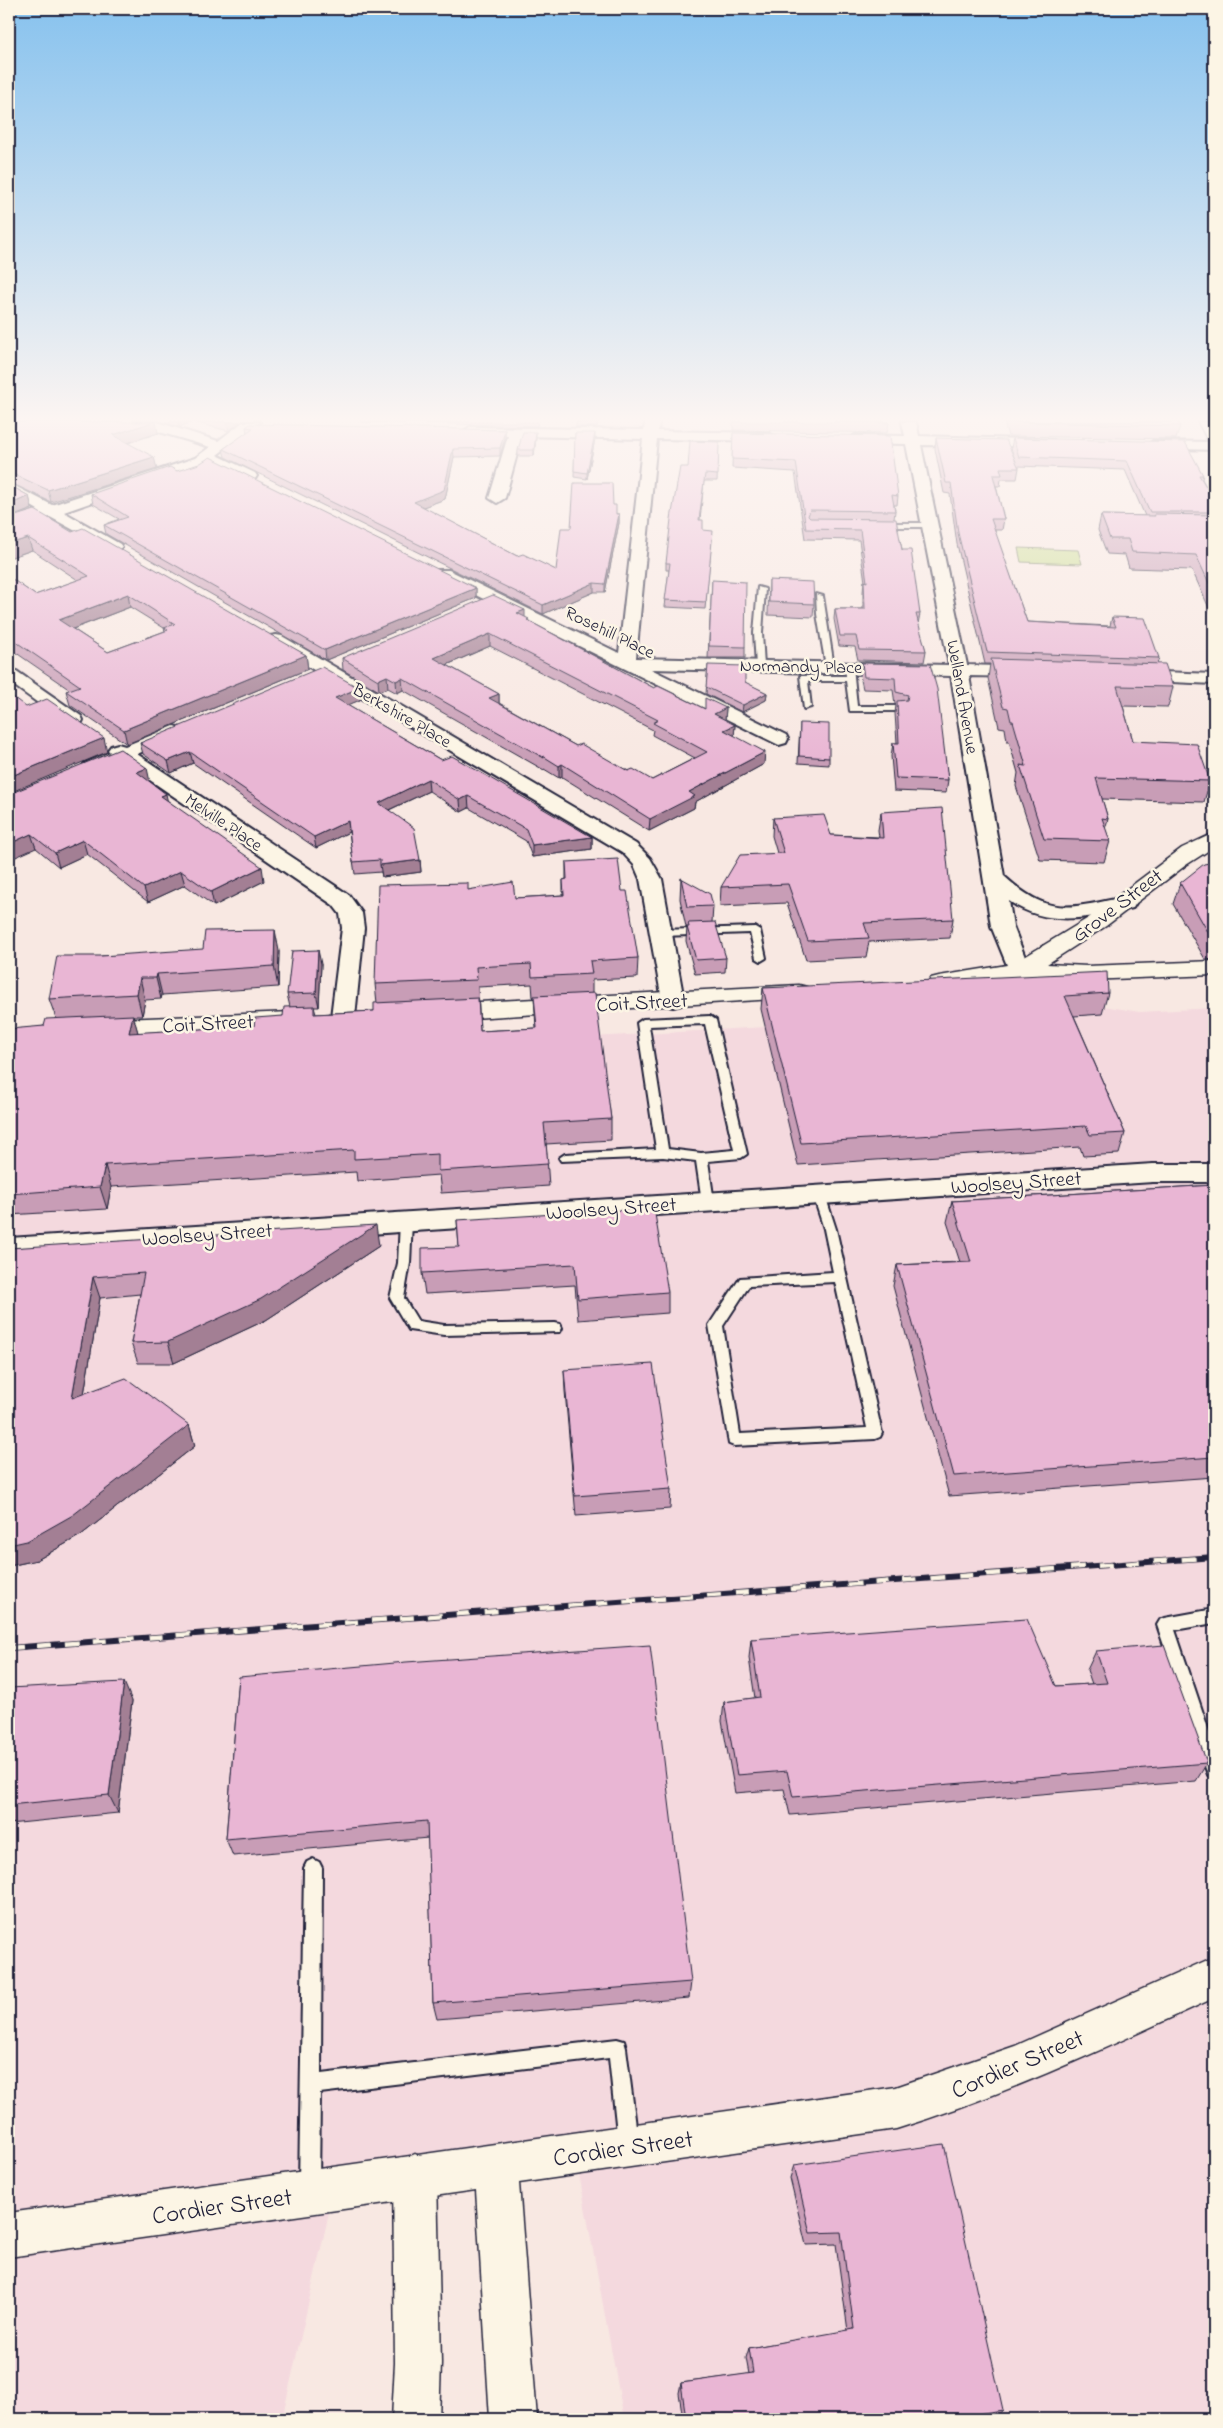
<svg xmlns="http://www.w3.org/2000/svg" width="1223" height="2428" viewBox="0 0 1223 2428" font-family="'Indie Flower',sans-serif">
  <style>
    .built { fill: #f4d9de }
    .green { fill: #cadd91; stroke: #768066 }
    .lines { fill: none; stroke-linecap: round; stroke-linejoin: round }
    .lane-casing { stroke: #22223b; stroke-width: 4 }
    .street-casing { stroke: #22223b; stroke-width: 4 }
    .secondary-casing { stroke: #22223b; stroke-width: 3 }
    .highway-casing { stroke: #22223b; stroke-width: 3 }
    .lane { fill: #fcf5e5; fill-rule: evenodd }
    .street { fill: #fcf5e5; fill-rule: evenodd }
    .secondary { fill: #fcf5e5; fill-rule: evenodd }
    .highway { fill: #fcf5e5; fill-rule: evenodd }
    .rail-casing { stroke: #22223b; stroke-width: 6 }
    .rail { stroke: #fcf5e5; stroke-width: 4.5; stroke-dasharray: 14; stroke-linecap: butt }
    .wall { fill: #c89db6; stroke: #22223b; fill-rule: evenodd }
    .shaded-wall { fill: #a37f94; stroke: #22223b }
    .building { fill: #e9b6d4; stroke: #22223b; fill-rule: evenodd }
    .labels { text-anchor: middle; stroke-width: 5; stroke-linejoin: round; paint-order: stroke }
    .far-street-label { font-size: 18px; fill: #22223b; stroke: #fcf5e5 }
    .street-label { font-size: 21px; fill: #22223b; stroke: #fcf5e5 }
    .near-street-label { font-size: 25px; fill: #22223b; stroke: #fcf5e5 }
  </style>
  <rect width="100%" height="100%" fill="#f8e8e2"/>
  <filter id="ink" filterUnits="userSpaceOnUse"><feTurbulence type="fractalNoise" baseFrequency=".02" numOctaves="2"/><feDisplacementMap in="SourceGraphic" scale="10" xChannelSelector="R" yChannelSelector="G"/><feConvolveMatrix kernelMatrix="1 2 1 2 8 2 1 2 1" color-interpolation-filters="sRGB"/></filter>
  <g filter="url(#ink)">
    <polygon class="built" points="1045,996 1139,1012 1214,1008 1214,2419 624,2419 577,2163 334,2191 282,2419 9,2419 9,1071 953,1016"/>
    <polygon class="green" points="1018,548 1078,550 1082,564 1021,562"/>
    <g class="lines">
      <g class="lane-casing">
        <g id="lane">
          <polygon points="879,523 930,523 934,525 930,527 879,527"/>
          <polygon points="758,587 765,589 762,633 764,666 760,669 756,666 754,633"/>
          <polygon points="816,594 823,596 834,667 830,670 826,667 817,614"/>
          <polygon points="846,665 853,667 857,706 901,706 904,707 904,711 850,711 846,681 808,681 811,707 804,709 800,676 846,676"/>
          <polygon points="755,927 760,930 766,958 761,961 756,958 750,933 661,936 656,933 661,930"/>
          <path d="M710,1016L716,1020L747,1154L741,1158L708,1161L714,1202L712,1205H704L702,1202L696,1161L663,1157L561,1161L559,1158L565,1154L656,1149L637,1023L643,1019ZM705,1024L734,1150L701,1153L668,1149L649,1026Z"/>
          <path d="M819,1191L825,1195L836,1229L882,1433L880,1437L875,1439L734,1446L729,1444L709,1325L740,1278L833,1272L824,1229L813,1195ZM835,1282L867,1428L740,1434L723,1326L749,1286Z"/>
          <polygon points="406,1216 412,1221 410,1263 404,1298 418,1321 444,1325 555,1323 560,1324 562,1328 560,1332 444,1335 409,1330 390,1298 398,1263 400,1221"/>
          <polygon points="1214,1609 1214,1623 1175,1630 1214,1746 1214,1777 1208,1775 1206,1769 1157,1625 1160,1620 1165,1618"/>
          <polygon points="313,1859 319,1862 322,1868 321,2074 617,2039 624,2041 626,2048 638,2142 635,2149 628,2152 621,2149 618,2142 609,2058 320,2093 319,2187 316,2194 309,2197 302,2194 299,2187 304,1868 307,1862"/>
        </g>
      </g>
      <g class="street-casing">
        <g id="street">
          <polygon points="134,422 157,422 218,441 243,422 260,422 217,455 255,473 257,476 255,479 245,479 208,462 64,512 120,544 122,547 114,552 50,517 9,530 9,520 38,510 9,493 9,483 52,505 195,458 210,447 136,425"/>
          <path d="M645,422H659L658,431L769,433L776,437L769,441L657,439L636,658L949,665L906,444L855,443L848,439L855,435L905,436L902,422H916L919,436L1054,440L1056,443L1049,447L921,445L967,665L1024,667L1030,668L1033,672L1030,676L1024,677L969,676L1004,876C1050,918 1068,908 1125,897L1133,898L1136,903L1133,908C1090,918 1047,928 1009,901L1013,926L1030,970L1027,975L1019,977L1011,975L991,926L951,676L651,669L786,735L788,739L786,743L779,745L437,576L435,573L437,570H449L619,653L643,439L522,436L505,498L497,503L489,498L508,436L470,435L463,431L470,427L644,430Z"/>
          <polygon points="1153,441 1214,442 1214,450 1148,448 1146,445"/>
          <polygon points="276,635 282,636 636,844 650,858 662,879 684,1000 681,1005 673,1007 665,1005 662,1000 640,879 634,865 622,852 270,644 267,640 270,636"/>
          <polygon points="9,669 15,670 81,716 83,720 81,724 67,724 9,682"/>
          <polygon points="1135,671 1214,674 1214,684 1129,680 1126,676 1129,672"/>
          <polygon points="174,726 181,728 183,732 181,736 137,754 349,895 362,913 364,928 355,1017 351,1022 343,1024 335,1022 331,1017 342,928 340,914 333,905 122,761 99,771 85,771 82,767 85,763 110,752 108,750 111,746 118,744 125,746"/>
          <polygon points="1153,1164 1214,1164 1214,1182 1153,1182 9,1258 9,1238"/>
        </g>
      </g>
      <g class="secondary-casing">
        <g id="secondary">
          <polygon points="1198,422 1213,422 1214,444 1209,443"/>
          <polygon points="1214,833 1214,847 1186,865 1106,926 1047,964 1087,966 1214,961 1214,975 1087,980 1019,977 939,990 931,988 927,983 931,978 939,976 1013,964 1090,917 1182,848"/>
          <polygon points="799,985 807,987 811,992 807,997 442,1020 433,1017 430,1012 433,1007 442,1004"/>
          <polygon points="292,1012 301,1015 304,1020 301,1025 292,1028 98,1036 89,1034 86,1028 89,1022 98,1020"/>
          <path d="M1214,1957V1998C1110,2046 1006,2095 896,2129L519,2183L537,2419H490L476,2190L9,2257V2213L896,2087L1015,2046Z"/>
        </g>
      </g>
      <g class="highway-casing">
        <polygon id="highway" points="415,2154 430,2161 437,2176 441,2363 439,2419 392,2419 395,2363 393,2176 400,2161"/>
      </g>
      <use href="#lane" class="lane"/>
      <use href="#street" class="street"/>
      <use href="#secondary" class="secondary"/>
      <use href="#highway" class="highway"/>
      <g class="rail-casing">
        <polyline id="rail" points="9,1648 1214,1557"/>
      </g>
      <use href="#rail" class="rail"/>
    </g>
    <g class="wall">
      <polygon points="9,422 158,433 128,443 157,469 51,502 9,482"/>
      <polygon points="165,422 192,422 179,427"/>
      <polygon points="193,422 240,422 229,431"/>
      <polygon points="361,422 538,422 537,426"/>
      <polygon points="576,422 598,422 597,427 576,427"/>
      <polygon points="733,422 888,422 889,423 887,433 733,430"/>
      <polygon points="1004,422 1178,422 1180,426 1176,439 1008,436"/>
      <polygon points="246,427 505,430 505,438 500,456 454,457 445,499 423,507 517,556 556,570 571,528 613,505 616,514 619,514 619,523 605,592 594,592 543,614 225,457 223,449 247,433"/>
      <polygon points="575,433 595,439 587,479 574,477"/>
      <polygon points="733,433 898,496 897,505 894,505 895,511 894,519 920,614 918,624 926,651 924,662 858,660 855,647 839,646 834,619 835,609 863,609 863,592 864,581 865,582 859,540 805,539 795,472 732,468"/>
      <polygon points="536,438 534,456 518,456 518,450"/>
      <polygon points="936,438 1016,463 1011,448 1013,438 1203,475 1202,479 1214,500 1214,619 1192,570 1129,568 1125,555 1107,554 1098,530 1101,515 1145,516 1125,470 1018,466 1019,468 1017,479 1001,479 1000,486 996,486 1004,519 1002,530 994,530 1027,622 1110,626 1112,617 1159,658 1157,664 1173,687 1168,707 1123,706 1133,741 1210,781 1204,802 1102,799 1108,819 1105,829 1110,841 1104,862 1040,860 1016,786 1018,773 1009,741 1007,741 1005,728 999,727 988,678 990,664 985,664 957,544 950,494 944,493 935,449"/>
      <polygon points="719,442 717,481 704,481 700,520 703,530 712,538 705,609 665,607 669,570 666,570 666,563 688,467"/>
      <polygon points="177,471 476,588 476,598 326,660 106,534 104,525 119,519 93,504 91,494"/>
      <path d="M9,485L29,496L32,509L13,517L72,532L306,655L308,669L127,744L70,705L66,691L70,690L12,650L9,651V577L35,595L78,580L32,550L9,558ZM130,607L164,628L165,631L108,652L73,629Z"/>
      <polygon points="712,580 745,647 745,658 708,658"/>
      <polygon points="769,580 814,604 813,617 768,615"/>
      <path d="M525,617L529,621L654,688L705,709L726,708L725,720L735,725L734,736L764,764L695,802L694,808L649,831L562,777L559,778L544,769V770L403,690L397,693L388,688L379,691L343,670L342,658ZM490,646L653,730L652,735L695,758L652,780L628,771L576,746L499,703V694L447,665Z"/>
      <polygon points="862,663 930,664 948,780 946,793 894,791 891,756 893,743 897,743 895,713 896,705 895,704 893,690 863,689 860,675"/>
      <polygon points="708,665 767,693 766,700 742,712 706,694"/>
      <polygon points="360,700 347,705 441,760 592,837 592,849 532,857 526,841 469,808 461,812 429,791 389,810 420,860 421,872 382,877 381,872 355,874 349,832 316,848 193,763 171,773 143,754 140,743"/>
      <polygon points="800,723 829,758 829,765 798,763"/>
      <polygon points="150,782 167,800 264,881 214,906 185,885 148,902 87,854 59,867 36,848 9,794"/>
      <polygon points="881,812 953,919 950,938 869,942 866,957 806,960 787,903 720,906 721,887 777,853 772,836 773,818 831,835 879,837 878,830"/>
      <path d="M566,862L622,891L638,958L637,978L592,980V993L611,1119V1140L546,1144L549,1186L441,1193L439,1175L357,1181L356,1172L111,1187L107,1209L9,1215V1033L44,1026L56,1018L49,999L101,956L279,951L278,987L162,995L161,999L145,1000L142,1016H133L138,1033L254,1026L283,1016L290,1007L287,994L321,964L319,1007H314L316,1014L374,1011L377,1003L375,984L469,890L515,898L563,895V880L566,879ZM532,984L533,997H534L536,1028L480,1031L478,987Z"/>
      <polygon points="1214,862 1214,960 1205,959 1173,904 1180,883"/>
      <polygon points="681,878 713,906 712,922 726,958 725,972 695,974 686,941 687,927 686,927 680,899"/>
      <polygon points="763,988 1108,993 1102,1014 1074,1016 1125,1133 1119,1154 1083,1156 1080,1147 798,1165 761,1009"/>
      <polygon points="1214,1185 1214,1477 949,1496 893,1286 897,1265 960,1262 947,1222 952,1201"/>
      <polygon points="457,1220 668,1292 668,1313 578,1320 575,1285 425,1294 422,1273 459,1247"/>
      <polygon points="379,1246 266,1320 174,1363 138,1363 131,1343 140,1294 100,1298 84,1394 189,1425 195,1446 81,1535 37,1560 9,1566 9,1248"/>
      <polygon points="564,1370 671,1489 670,1509 576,1516 565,1391"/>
      <polygon points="751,1639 1056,1686 1092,1684 1087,1670 1096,1651 1207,1763 1196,1781 790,1815 784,1789 735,1793 722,1721 724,1702 755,1698 749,1658"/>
      <polygon points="239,1677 691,1982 689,1998 437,2019 433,2003 428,1838 233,1856 226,1839"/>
      <polygon points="9,1688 132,1701 118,1813 9,1824"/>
      <polygon points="794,2165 1003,2410 994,2418 989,2419 683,2419 679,2393 681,2383 749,2374 746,2358 749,2348 848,2331 836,2244 806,2245 790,2178"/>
    </g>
    <g class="shaded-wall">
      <polygon points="153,422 156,422 158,433 115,447 113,435"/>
      <polygon points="178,422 192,422 179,427"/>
      <polygon points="227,422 240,422 229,431"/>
      <polygon points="505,430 505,438 500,456 500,448"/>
      <polygon points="536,432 536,438 534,456 534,450"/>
      <polygon points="595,433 595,439 587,479 587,473"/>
      <polygon points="453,449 454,457 445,499 415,510 414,502"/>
      <polygon points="154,457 157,469 51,502 48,490"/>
      <polygon points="29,496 32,509 9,518 9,505"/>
      <polygon points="619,514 619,523 605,592 605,584"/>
      <polygon points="28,538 32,550 9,558 9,544"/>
      <polygon points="594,583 594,592 543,614 543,605"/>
      <polygon points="476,588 476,598 326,660 325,650"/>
      <polygon points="128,594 130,607 62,633 59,620"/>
      <polygon points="525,610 525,621 517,613"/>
      <polygon points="490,634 490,646 435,670 434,658"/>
      <polygon points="9,638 12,650 9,651"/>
      <polygon points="306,655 308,669 127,744 124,730"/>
      <polygon points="387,676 388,688 379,691 378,680"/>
      <polygon points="402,678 403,690 397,693 396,681"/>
      <polygon points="359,688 360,700 336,710 335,698"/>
      <polygon points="767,693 766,700 742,712 743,705"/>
      <polygon points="499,694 499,706 489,698"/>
      <polygon points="726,708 725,720 714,714"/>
      <polygon points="735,725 734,737 724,730"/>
      <polygon points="104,738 107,752 9,793 9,777"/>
      <polygon points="190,752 193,763 171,773 168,761"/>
      <polygon points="765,752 764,764 695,802 694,808 649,831 650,819 689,792"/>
      <polygon points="562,764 562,777 559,778 559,766"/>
      <polygon points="147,768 150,782 140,786 137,772"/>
      <polygon points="428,779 429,791 380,814 379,803"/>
      <polygon points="166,794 169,808 161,796"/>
      <polygon points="468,796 469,808 461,812 460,800"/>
      <polygon points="348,821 349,832 316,848 314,837"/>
      <polygon points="31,834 36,848 9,860 9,844"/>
      <polygon points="592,837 592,849 532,857 532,845"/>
      <polygon points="83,840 87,854 59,867 55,853"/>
      <polygon points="420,860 421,872 382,877 380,865"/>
      <polygon points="262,867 264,881 214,906 211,892"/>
      <polygon points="181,871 185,885 148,902 144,888"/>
      <polygon points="275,930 279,951 278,987 274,966"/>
      <polygon points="318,950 321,964 319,1007 316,993"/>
      <polygon points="9,969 12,979 9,991"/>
      <polygon points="157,974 162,995 161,999 156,978"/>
      <polygon points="140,978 145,1000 142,1016 137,994"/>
      <polygon points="133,1015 139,1036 129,1033"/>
      <polygon points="105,1165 111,1187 107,1209 100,1187"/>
      <polygon points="376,1225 379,1246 266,1320 174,1363 168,1342"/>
      <polygon points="93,1277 100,1298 80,1418 72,1398"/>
      <polygon points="189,1425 195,1446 81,1535 37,1560 9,1566 9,1545"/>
      <polygon points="124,1682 132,1701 118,1813 109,1795"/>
    </g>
    <g class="building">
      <polygon points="9,422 153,422 113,435 154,457 48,490 9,472"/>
      <polygon points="847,422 888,422 889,423"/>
      <polygon points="1025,422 1178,422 1180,426"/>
      <polygon points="250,424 505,430 500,448 453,449 444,490 414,502 517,556 523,554 556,570 561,528 571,528 574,483 612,483 613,505 616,505 616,514 619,514 605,584 594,583 543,605 223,449 253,428 246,427"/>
      <polygon points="523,432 536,432 534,450 518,450"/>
      <polygon points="575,433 595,433 587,473 574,471"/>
      <polygon points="733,433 890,436 898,496 892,495 895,511 810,510 808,516 810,518 896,519 902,550 911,550 920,614 916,614 926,651 859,650 856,636 840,636 835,609 865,609 864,581 867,582 860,530 806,529 796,462 732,459"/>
      <polygon points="936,438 1006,440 1019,468 1000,468 1002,475 993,475 1004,519 991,519 1027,622 1116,627 1112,617 1145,618 1159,658 987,652 958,533 951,483 946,483"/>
      <polygon points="1013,438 1185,442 1203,475 1199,475 1214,500 1214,512 1150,512 1127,461 1019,457"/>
      <polygon points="690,441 719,442 718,475 705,474 699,520 703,520 703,530 713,531 706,602 665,600 670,563 666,563 671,519 680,467 688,467"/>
      <polygon points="210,457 476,588 325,650 104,525 128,517 91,494 170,467 177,471 199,464"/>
      <polygon points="9,485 29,496 9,505"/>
      <path d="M35,510L72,532L83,528L306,655L124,730L66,691L80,686L9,637V577L35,595L89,576L28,538L9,544V518ZM128,594L175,624L164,628L168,630L108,652L59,620Z"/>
      <polygon points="1154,514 1214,515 1214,594 1196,555 1132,552 1128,539 1110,539 1101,515 1155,516"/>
      <polygon points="712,580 746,582 745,647 709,646"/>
      <polygon points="769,580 813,582 814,604 769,602"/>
      <path d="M493,595L525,610L517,613L529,619L527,620L654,688L658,686L705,709V698L726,708L714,714L735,725L724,730L765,752L689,792L695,796L650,819L562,764L559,766L543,756L544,758L402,678L396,681L387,676L378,680L342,658ZM490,634L658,720L653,723L707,752L652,780L633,769L628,771L581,744L576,746L489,698L499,694L434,658Z"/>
      <polygon points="991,659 1165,664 1173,687 1117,686 1133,741 1197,744 1210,781 1096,778 1108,819 1102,818 1110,841 1044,839 1020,765 1026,766 1013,721 1011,721 1008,708 1003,707"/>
      <polygon points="862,663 930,664 937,689 948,780 896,778 893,743 899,743 897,701 907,700 908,695 896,692 895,678 864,677"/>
      <polygon points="708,665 745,666 745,682 767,693 743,705 706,687"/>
      <polygon points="322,667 359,688 335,698 441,760 452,756 592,837 532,845 526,829 468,796 460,800 428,779 379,803 414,828 420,860 380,865 380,860 353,862 348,821 314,837 190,752 168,761 140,743"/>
      <polygon points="9,694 26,707 47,699 104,738 9,777"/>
      <polygon points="800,723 829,724 829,758 799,756"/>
      <polygon points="120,749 147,768 137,772 166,794 161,796 262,867 211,892 181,871 144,888 83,840 55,853 31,834 9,844 9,794"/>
      <polygon points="942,808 953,919 864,923 869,938 808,941 788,884 721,887 740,855 784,853 773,818 824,815 831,835 883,838 881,812"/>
      <polygon points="618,859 622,891 627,891 638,958 590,961 592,974 532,977 531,964 476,967 477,980 375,984 378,885 468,883 468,890 513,882 515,898 564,895 563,880 567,879 566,862"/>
      <polygon points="1214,862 1214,939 1212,939 1180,883 1204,864"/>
      <polygon points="681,878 710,894 713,906 687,907"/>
      <polygon points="715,922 726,958 696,960 687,927 689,927 688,923"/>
      <polygon points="275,930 274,966 157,974 156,978 140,978 137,994 49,999 57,956 101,956 203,949 205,931"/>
      <polygon points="318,950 316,993 287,994 292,951"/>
      <polygon points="1107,972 1108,993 1065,996 1125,1133 1090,1135 1086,1126 801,1143 763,988"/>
      <polygon points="595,993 611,1119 544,1123 548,1164 438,1171 438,1154 354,1159 354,1150 105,1165 100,1187 9,1194 9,1033 10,1029 44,1026 46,1019 133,1015 129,1033 254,1026 255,1018 283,1016 284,1007 314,1006 314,1014 374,1011 374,1003 478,998 480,1031 537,1028 534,996"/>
      <polygon points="1214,1185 1214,1457 954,1476 897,1265 971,1262 952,1201"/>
      <polygon points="654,1208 668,1292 578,1299 575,1264 422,1273 422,1248 459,1247 457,1220"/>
      <polygon points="376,1225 261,1299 168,1342 131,1343 144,1273 93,1277 72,1398 126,1378 189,1425 73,1515 27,1541 9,1545 9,1248"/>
      <polygon points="653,1364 671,1489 575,1496 564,1370"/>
      <polygon points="1027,1619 1056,1686 1107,1683 1096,1651 1164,1645 1207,1763 793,1797 787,1771 737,1775 724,1702 760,1697 751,1639"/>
      <polygon points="650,1645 691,1982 433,2003 427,1821 226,1839 239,1677 406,1662"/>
      <polygon points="124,1682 109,1795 9,1805 9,1688"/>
      <polygon points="944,2144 1003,2410 957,2417 957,2419 686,2419 681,2383 753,2373 749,2348 854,2329 841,2232 810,2233 794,2165"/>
    </g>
  </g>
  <linearGradient id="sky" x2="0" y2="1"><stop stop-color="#87c2ee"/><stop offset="0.55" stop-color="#fcf5f2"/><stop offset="1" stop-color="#fcf5f2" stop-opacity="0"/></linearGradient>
  <rect width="1223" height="762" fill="url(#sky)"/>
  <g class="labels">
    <g class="far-street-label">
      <text transform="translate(610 632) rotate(26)" y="6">Rosehill Place</text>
      <text transform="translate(801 666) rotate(1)" y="6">Normandy Place</text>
      <text transform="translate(963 697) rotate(80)" y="6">Welland Avenue</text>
      <text transform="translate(402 715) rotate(30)" y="6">Berkshire Place</text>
      <text transform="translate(224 822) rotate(34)" y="6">Melville Place</text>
    </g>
    <g class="street-label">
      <text transform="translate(1117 905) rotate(-37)" y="7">Grove Street</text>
      <text transform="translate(642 1002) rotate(-3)" y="7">Coit Street</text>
      <text transform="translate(208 1023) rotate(-3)" y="7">Coit Street</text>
      <text transform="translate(1016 1182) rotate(-4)" y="7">Woolsey Street</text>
      <text transform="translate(611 1208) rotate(-4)" y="7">Woolsey Street</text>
      <text transform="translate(207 1234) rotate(-4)" y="7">Woolsey Street</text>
    </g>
    <g class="near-street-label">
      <text transform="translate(1017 2063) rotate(-23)" y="9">Cordier Street</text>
      <text transform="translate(623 2147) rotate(-8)" y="9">Cordier Street</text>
      <text transform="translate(222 2205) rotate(-8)" y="9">Cordier Street</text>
    </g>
  </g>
  <rect width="1223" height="2428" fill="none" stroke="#fcf5e5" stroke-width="30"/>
  <rect x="15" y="15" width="1193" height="2398" fill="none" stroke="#22223b" stroke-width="2" filter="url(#ink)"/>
</svg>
